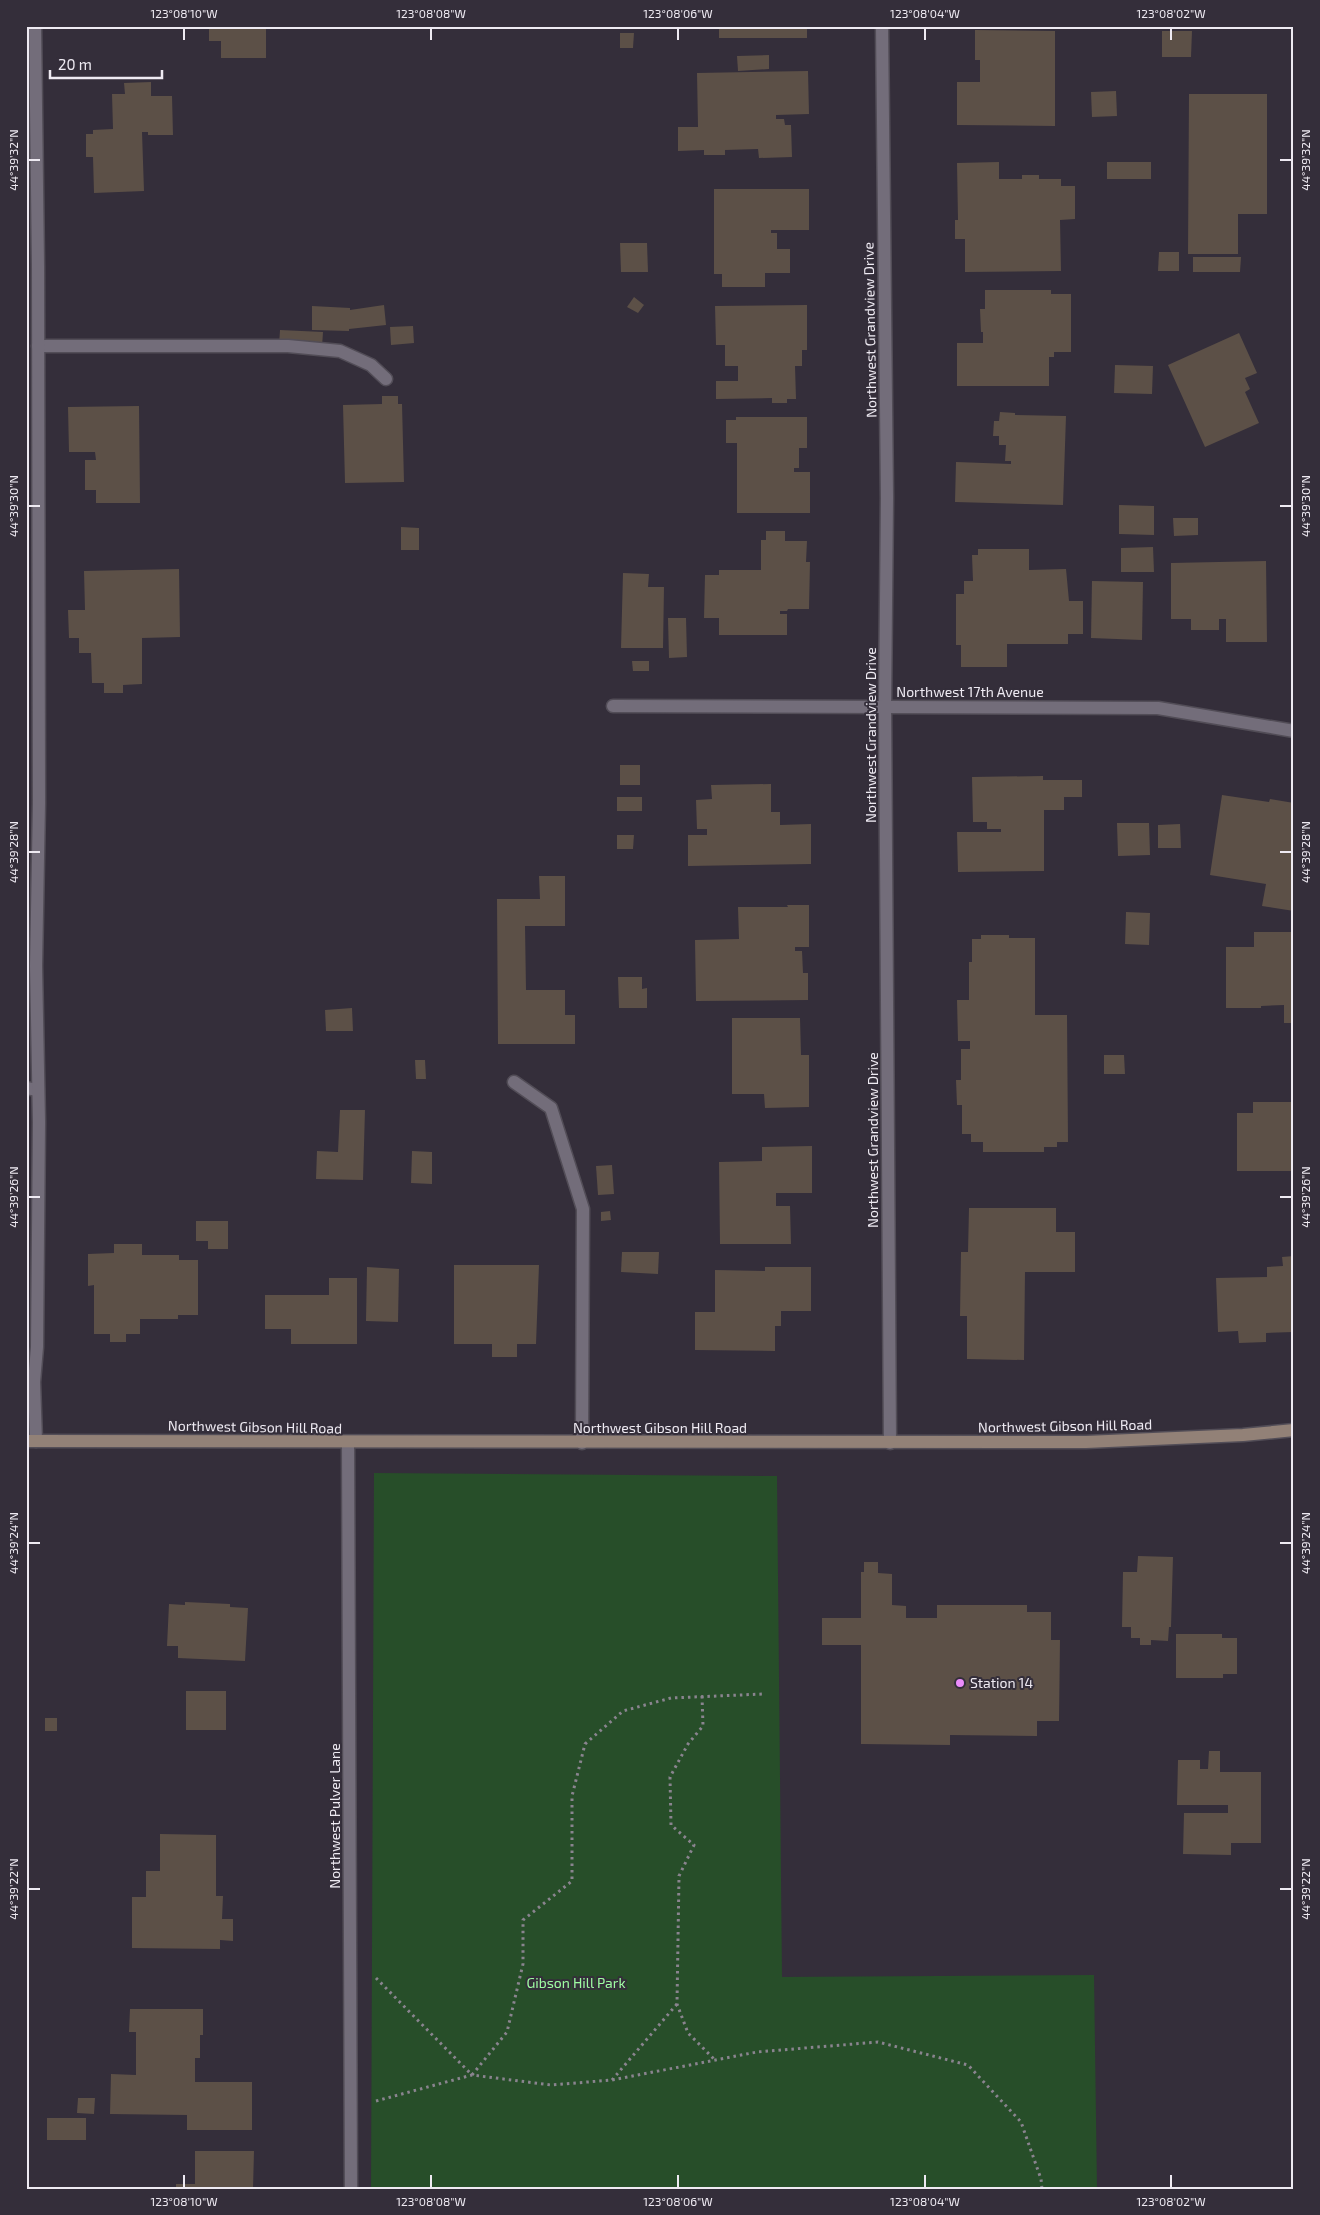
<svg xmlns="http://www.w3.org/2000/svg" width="1320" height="2215" viewBox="0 0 1320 2215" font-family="'Exo 2',sans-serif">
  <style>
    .green { fill: #274e29 }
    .building { fill: #5c5047 }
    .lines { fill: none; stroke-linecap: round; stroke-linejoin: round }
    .lane-casing { stroke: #524d57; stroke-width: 15 }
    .street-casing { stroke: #524d57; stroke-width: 15 }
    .secondary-casing { stroke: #524d57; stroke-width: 15 }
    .path { stroke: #8a848f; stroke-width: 3; stroke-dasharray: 2.5 4; stroke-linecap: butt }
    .lane { stroke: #736d7a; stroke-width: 12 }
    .street { stroke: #736d7a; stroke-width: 12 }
    .secondary { stroke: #928177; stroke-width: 12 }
    .ticks { fill: none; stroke: #eeeaf2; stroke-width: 2 }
    .poi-dot { fill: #ec8cfb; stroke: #342e3a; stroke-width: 2 }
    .labels { text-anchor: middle; stroke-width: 4; stroke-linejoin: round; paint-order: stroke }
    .street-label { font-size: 14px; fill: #eeeaf2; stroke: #342e3a }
    .poi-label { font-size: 14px; fill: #eeeaf2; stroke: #342e3a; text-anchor: start }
    .park-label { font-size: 14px; fill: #9efda2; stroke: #342e3a }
    .neatline { fill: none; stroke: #eeeaf2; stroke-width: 2 }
    .ticks-label { font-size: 12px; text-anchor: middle; fill: #eeeaf2 }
  </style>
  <rect width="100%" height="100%" fill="#342e3a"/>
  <polygon class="green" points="374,1473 777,1476 782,1977 1094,1975 1097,2189 371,2189"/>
  <g class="building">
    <polygon points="209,26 266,26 266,58 221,58 221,41 209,41"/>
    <rect x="719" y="26" width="88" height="12"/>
    <polygon points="975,30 1055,31 1055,126 957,125 957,82 980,82 980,60 975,60"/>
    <polygon points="1162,31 1192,31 1191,57 1162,57"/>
    <polygon points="620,33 634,33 633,48 620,48"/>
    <polygon points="769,55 769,69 738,71 737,56"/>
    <polygon points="808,71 809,114 776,115 776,119 784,119 785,125 791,125 792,157 759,158 758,149 725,150 725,155 704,155 704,150 678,151 678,127 698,127 697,73"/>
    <polygon points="151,82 151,96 172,96 173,135 148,135 148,132 142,132 144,191 94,193 93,157 86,157 86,134 93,134 93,130 113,129 112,94 125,94 124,83"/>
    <polygon points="1116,91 1117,116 1092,117 1091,92"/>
    <polygon points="1189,94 1267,94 1267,214 1238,214 1238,254 1188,254"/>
    <polygon points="999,162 999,179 1022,179 1022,175 1039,175 1039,179 1061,179 1061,186 1075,186 1075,219 1060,220 1061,271 965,272 965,239 955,239 955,220 958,220 957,163"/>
    <rect x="1107" y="162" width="44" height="17"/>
    <polygon points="714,189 809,189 809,230 771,230 771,233 777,233 777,249 790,249 790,273 765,273 765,287 722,287 722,274 714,274"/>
    <polygon points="620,243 647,243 648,272 621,272"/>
    <polygon points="1159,252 1179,252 1179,271 1158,271"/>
    <polygon points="1193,257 1241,257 1240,272 1193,272"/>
    <polygon points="985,290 1051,290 1051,294 1071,294 1071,352 1054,352 1054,357 1049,357 1049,386 957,386 957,343 983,343 983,332 981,332 980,309 985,309"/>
    <polygon points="634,297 644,305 638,313 627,307"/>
    <polygon points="384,305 386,325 349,329 349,331 312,330 312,306 350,308 350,310"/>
    <polygon points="807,305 807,350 802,350 802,366 795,366 796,399 787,399 787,403 772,403 772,398 716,399 716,381 738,381 738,366 725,366 725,345 716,345 715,306"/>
    <polygon points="413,326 414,343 391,345 390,327"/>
    <polygon points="280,330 323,332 322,347 279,345"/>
    <polygon points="1239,333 1257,373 1245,378 1250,389 1245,392 1259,423 1205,447 1168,365"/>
    <polygon points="1115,365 1153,366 1152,394 1114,393"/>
    <polygon points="382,396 398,396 398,404 402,404 404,482 345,483 343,405 382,404"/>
    <polygon points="139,406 140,503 96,503 96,490 85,490 85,460 96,460 95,452 69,452 68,407"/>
    <polygon points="1000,412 1015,413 1015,415 1066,416 1063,505 955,502 956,462 1011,464 1011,461 1005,461 1006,445 999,445 999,436 993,436 994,421 999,421"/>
    <polygon points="736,417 807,417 807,448 799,448 799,468 794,468 794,472 810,472 810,513 737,513 737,443 726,443 726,420 736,420"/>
    <polygon points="1119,505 1154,506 1154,535 1119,534"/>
    <polygon points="1173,518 1198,518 1198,535 1174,536"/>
    <polygon points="401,527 419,528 419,550 401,550"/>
    <polygon points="766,531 785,531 785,541 807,541 806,562 810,562 809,609 788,609 787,611 780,611 780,614 787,614 787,635 719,635 719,618 704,618 705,575 719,575 719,570 761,570 761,540 766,540"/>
    <polygon points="1153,547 1154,572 1121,572 1121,548"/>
    <polygon points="978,549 1029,549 1029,570 1066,569 1069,601 1083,601 1083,634 1068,634 1068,644 1007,644 1007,667 961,667 961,645 956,645 956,594 964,594 964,581 973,581 972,555 978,555"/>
    <polygon points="1266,561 1267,642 1226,642 1226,619 1219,619 1219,630 1191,630 1191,619 1171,619 1171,563"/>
    <polygon points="1291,566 1294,566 1294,615 1292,615"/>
    <polygon points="179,569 180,637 142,638 142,684 123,685 123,693 104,693 104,683 92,683 91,653 79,653 79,638 69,638 68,610 85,610 84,571"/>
    <polygon points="623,573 649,574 648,587 664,587 663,648 621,648"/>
    <polygon points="1092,581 1143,582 1142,640 1091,638"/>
    <polygon points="668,618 686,618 687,657 669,658"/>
    <polygon points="632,661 649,661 649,671 633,671"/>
    <rect x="620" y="765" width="20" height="20"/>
    <polygon points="1043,776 1043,780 1082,780 1082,797 1064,797 1064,810 1044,810 1044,871 958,872 957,832 1001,832 1001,829 987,829 987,822 973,822 972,777"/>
    <polygon points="771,784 771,812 780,812 780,825 811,824 811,864 688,866 688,835 707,835 707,829 697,829 696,800 712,799 711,785"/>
    <polygon points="1222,795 1269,802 1270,799 1294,803 1294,911 1262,906 1266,884 1210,875"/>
    <rect x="617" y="797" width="25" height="14"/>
    <polygon points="1117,823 1149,823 1150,855 1118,856"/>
    <polygon points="1180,824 1181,848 1158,848 1158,825"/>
    <polygon points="617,835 634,835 633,849 617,849"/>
    <polygon points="539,876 565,876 565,926 525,926 526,990 565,990 565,1015 575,1015 575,1044 498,1044 497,899 540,899"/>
    <polygon points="787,905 809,905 809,947 795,947 795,951 802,951 803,973 808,973 808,1000 696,1001 695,940 739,939 738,907 788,907"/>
    <polygon points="1126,912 1150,913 1149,945 1125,944"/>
    <polygon points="1254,932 1294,932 1294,1023 1284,1023 1284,1005 1261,1006 1261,1008 1226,1008 1226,947 1254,947"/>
    <polygon points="981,935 1009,935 1009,938 1035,938 1035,1015 1067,1015 1068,1142 1057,1142 1057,1147 1044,1147 1044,1152 983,1152 983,1142 971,1142 971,1134 962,1134 962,1105 957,1105 956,1080 961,1080 961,1049 970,1049 970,1041 958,1041 957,1000 969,1000 969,962 972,962 972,939 981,939"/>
    <polygon points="618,977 642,977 642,989 647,988 647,1008 619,1008"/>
    <polygon points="352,1008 353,1031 326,1031 325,1010"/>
    <polygon points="732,1018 800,1018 801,1055 809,1055 809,1107 765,1108 764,1094 732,1094"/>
    <polygon points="1104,1055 1124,1055 1125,1074 1104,1074"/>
    <polygon points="415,1060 425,1060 426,1079 416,1079"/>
    <polygon points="1253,1102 1294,1102 1294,1171 1237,1171 1237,1113 1253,1113"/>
    <polygon points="340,1110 365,1110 363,1180 316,1179 317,1151 338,1152"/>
    <polygon points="812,1146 812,1193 776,1193 776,1206 790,1206 791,1244 720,1244 719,1162 762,1161 762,1147"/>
    <polygon points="412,1151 432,1152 432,1184 411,1183"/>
    <polygon points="612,1165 614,1194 598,1195 596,1166"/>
    <polygon points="969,1208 1056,1208 1056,1232 1075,1232 1075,1272 1025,1272 1024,1360 967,1359 967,1316 960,1316 961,1252 968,1252"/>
    <polygon points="610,1211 611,1220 601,1221 601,1212"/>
    <polygon points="196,1221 228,1221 228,1249 208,1249 208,1241 196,1241"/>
    <polygon points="114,1244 142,1244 142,1255 179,1255 179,1260 198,1260 198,1315 178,1315 178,1319 140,1319 140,1334 126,1334 126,1342 110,1342 110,1334 94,1334 94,1285 88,1286 88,1254 114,1253"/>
    <polygon points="622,1252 659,1252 658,1274 621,1272"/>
    <polygon points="1294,1256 1293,1332 1266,1333 1266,1342 1239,1343 1238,1331 1218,1332 1216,1278 1267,1277 1267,1267 1283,1266 1282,1257"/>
    <polygon points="454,1265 539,1265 536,1344 517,1344 517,1357 492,1357 492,1344 454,1344"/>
    <polygon points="367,1267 399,1269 398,1322 366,1321"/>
    <polygon points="765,1267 811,1267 811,1311 781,1311 781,1326 775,1326 775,1351 695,1350 695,1312 715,1312 715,1270 765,1271"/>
    <polygon points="329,1278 357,1278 357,1344 291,1344 291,1329 265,1329 265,1295 329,1295"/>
    <polygon points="1138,1556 1173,1557 1171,1627 1169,1627 1168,1641 1151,1640 1151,1645 1140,1645 1140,1638 1131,1638 1131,1627 1122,1627 1123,1572 1137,1572"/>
    <polygon points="864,1562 878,1562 878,1573 892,1574 892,1605 906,1606 906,1618 937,1618 937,1605 1027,1605 1027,1612 1051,1612 1051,1640 1060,1640 1059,1721 1037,1721 1037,1736 950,1735 950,1745 861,1744 861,1645 822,1645 822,1618 861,1618 861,1572 864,1572"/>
    <polygon points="185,1602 230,1604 230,1607 248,1608 245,1661 178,1658 178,1646 167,1646 169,1604 185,1605"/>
    <polygon points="1176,1634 1222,1634 1222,1638 1237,1638 1237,1674 1223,1674 1223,1678 1176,1678"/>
    <rect x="186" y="1691" width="40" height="39"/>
    <rect x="45" y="1718" width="12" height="13"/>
    <polygon points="1209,1751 1220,1751 1220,1772 1261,1772 1261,1843 1231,1843 1231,1855 1183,1854 1184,1813 1228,1813 1228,1805 1177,1805 1178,1760 1200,1760 1200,1769 1208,1769"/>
    <polygon points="160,1834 216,1835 216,1896 223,1896 222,1919 233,1919 233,1941 220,1940 220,1949 132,1948 132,1897 146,1897 146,1871 160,1871"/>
    <polygon points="130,2009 203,2009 203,2035 200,2035 200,2058 195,2058 195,2082 252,2082 252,2130 187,2130 187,2115 110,2114 111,2074 136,2075 136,2032 129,2032"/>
    <polygon points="78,2098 95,2098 94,2114 77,2113"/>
    <rect x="47" y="2118" width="39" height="22"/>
    <polygon points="195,2151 254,2151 253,2189 176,2189 176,2184 195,2184"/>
  </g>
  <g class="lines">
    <g class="lane-casing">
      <g id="lane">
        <polyline points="38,346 288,346 340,351 371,365 386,379"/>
        <polyline points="514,1082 551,1108 583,1209 582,1443"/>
        <polyline points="26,1088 38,1090"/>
      </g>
    </g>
    <g class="street-casing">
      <g id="street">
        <polyline points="35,26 38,266 39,803 36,966 39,1122 37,1347 34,1382 36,1441"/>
        <polyline points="882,26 887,498 885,706 890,1443"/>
        <polyline points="613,706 1158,708 1294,731"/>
        <polyline points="348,1443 351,2189"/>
      </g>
    </g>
    <g class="secondary-casing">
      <polyline id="secondary" points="26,1441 1086,1442 1243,1435 1294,1430"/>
    </g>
    <g class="path">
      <polyline points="702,1696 703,1726 688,1744 670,1777 671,1825 694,1845 679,1876 677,2004 688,2033 715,2060"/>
      <polyline points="376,1978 472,2075 507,2032 523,1964 523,1920 572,1881 572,1796 585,1744 623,1711 671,1698 763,1694"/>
      <polyline points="612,2080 677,2004"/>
      <polyline points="376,2101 472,2075 551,2085 612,2080 757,2052 878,2042 968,2065 1021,2122 1041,2179 1042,2189"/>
    </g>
    <use href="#lane" class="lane"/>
    <use href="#street" class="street"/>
    <use href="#secondary" class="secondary"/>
  </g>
  <path class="ticks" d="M184,28V40M431,28V40M678,28V40M925,28V40M1171,28V40M28,160H40M1280,160H1292M28,506H40M1280,506H1292M28,852H40M1280,852H1292M28,1197H40M1280,1197H1292M28,1543H40M1280,1543H1292M28,1889H40M1280,1889H1292M184,2175V2188M431,2175V2188M678,2175V2188M925,2175V2188M1171,2175V2188"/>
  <circle class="poi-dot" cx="960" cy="1683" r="5"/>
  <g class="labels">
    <g class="street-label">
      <text transform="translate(870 330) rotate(-91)" y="5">Northwest Grandview Drive</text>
      <text x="970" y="697">Northwest 17th Avenue</text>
      <text transform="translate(871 735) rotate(-90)" y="5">Northwest Grandview Drive</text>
      <text transform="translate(873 1140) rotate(-90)" y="5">Northwest Grandview Drive</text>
      <text transform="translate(1065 1426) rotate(-1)" y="5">Northwest Gibson Hill Road</text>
      <text transform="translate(255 1427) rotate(1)" y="5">Northwest Gibson Hill Road</text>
      <text x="660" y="1433">Northwest Gibson Hill Road</text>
      <text transform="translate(335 1816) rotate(-90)" y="5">Northwest Pulver Lane</text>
    </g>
    <g class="poi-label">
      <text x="970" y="1688">Station 14</text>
    </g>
    <g class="park-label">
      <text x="576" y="1988">Gibson Hill Park</text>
    </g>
  </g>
  <rect width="1320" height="2215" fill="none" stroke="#342e3a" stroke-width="55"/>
  <path d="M50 70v8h112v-8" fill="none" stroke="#eeeaf2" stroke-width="2.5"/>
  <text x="58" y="70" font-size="15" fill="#eeeaf2" stroke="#342e3a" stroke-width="4" paint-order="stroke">20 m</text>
  <rect x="28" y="28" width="1264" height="2160" class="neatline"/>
  <g class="ticks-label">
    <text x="184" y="18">123°08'10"W</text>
    <text x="431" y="18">123°08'08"W</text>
    <text x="678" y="18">123°08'06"W</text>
    <text x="925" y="18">123°08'04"W</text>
    <text x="1171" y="18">123°08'02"W</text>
    <text transform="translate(14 160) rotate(-90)" y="4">44°39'32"N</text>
    <text transform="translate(1306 160) rotate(-90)" y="4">44°39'32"N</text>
    <text transform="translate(14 506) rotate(-90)" y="4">44°39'30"N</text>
    <text transform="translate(1306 506) rotate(-90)" y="4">44°39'30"N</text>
    <text transform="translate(14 852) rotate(-90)" y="4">44°39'28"N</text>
    <text transform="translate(1306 852) rotate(-90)" y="4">44°39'28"N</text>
    <text transform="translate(14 1197) rotate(-90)" y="4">44°39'26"N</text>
    <text transform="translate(1306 1197) rotate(-90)" y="4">44°39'26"N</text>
    <text transform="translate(14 1543) rotate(-90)" y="4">44°39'24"N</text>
    <text transform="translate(1306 1543) rotate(-90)" y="4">44°39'24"N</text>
    <text transform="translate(14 1889) rotate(-90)" y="4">44°39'22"N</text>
    <text transform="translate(1306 1889) rotate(-90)" y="4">44°39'22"N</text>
    <text x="184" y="2206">123°08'10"W</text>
    <text x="431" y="2206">123°08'08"W</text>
    <text x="678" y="2206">123°08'06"W</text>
    <text x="925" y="2206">123°08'04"W</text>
    <text x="1171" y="2206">123°08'02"W</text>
  </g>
</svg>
